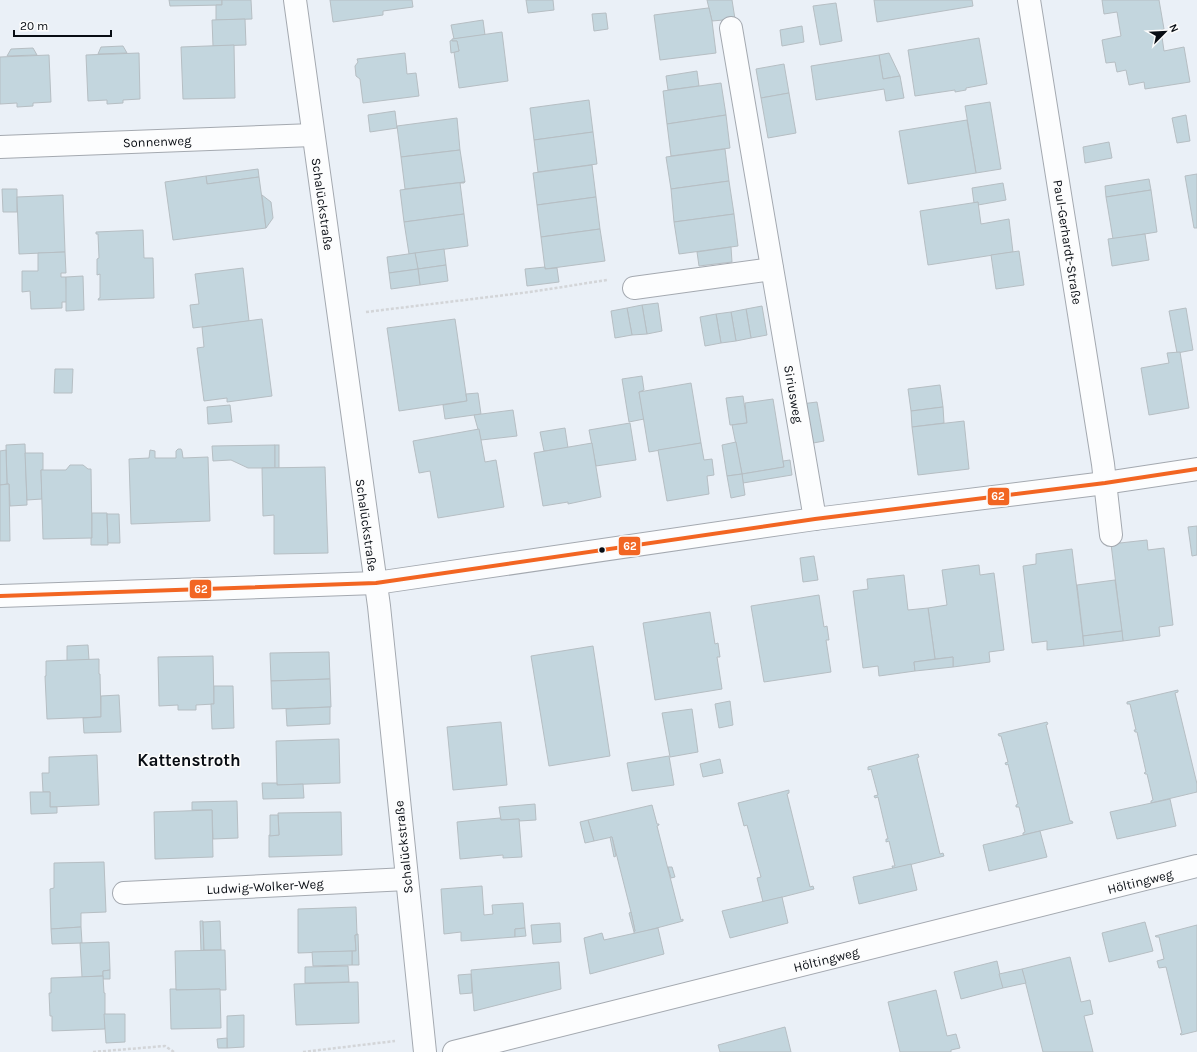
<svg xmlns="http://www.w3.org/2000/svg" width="1197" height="1052" viewBox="0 0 1197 1052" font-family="Karla,sans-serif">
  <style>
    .building { fill: #c3d6de; stroke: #b6bec3 }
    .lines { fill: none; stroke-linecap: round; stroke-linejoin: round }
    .minor-casing { stroke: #a4a9b0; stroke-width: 24 }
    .path { stroke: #d3d5d8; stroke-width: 2.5; stroke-dasharray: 3 2; stroke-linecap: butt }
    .minor { stroke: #fcfdfe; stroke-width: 22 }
    .bus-1-casing { stroke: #fcfcfc; stroke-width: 7 }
    .bus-1 { stroke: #f26522; stroke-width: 4 }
    .bus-dot { fill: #080d14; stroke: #fcfcfc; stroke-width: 1.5 }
    .labels { text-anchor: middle; stroke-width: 3; stroke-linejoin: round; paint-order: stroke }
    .street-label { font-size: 13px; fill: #080d14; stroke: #fcfcfc }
    .district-label { font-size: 17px; font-weight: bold; fill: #080d14; stroke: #fcfcfc }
    .line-badge { stroke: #fcfcfc; stroke-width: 1.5 }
    .badge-label { font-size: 11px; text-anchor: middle; font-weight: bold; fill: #fff }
  </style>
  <rect width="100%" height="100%" fill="#eaf0f7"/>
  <g class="building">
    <polygon points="169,0 222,0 222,5 170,6"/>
    <polygon points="222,0 251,0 252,19 216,20 216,5 222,5"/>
    <polygon points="330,0 412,0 413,7 383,11 383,15 333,22"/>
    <polygon points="526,0 553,0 554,10 528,13"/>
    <polygon points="707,0 732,0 735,19 712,21"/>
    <polygon points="874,0 972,0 973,6 877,22"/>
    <polygon points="1102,0 1159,0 1164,29 1161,30 1164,51 1184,47 1190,82 1145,89 1144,82 1129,85 1126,70 1117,72 1115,62 1106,63 1102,40 1121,36 1117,12 1104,14"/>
    <polygon points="836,3 842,41 820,45 813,6"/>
    <polygon points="708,8 709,8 712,21 716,53 660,60 654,15"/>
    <polygon points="606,13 608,29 594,31 592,14"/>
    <polygon points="245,19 246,45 213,46 212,20"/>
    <polygon points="483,20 485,35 454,39 451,25"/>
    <polygon points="802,26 804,42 782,46 780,30"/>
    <polygon points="502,32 508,81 459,88 454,52 459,51 457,41 452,41 452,39"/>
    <polygon points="979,38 987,84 966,88 966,90 955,92 955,90 915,96 908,50"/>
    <polygon points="452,40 452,41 457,41 459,51 451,53 450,41"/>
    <polygon points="234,45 235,98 183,99 181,47"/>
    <polygon points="123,46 127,53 98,54 101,47"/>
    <polygon points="33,48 37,55 7,56 11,49"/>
    <polygon points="139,53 140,99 123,100 123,103 107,104 107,100 88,101 86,55"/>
    <polygon points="405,53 407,74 416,73 419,96 363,103 360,79 356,76 355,66 358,62 357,59"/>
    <polygon points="889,53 900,76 883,79 879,55"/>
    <polygon points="49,55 51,102 33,103 33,106 17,107 17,103 0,104 0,57"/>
    <polygon points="879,55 883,79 900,76 904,98 886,101 884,89 816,100 811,66"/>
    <polygon points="784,64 789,93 761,98 756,69"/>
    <polygon points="697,71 699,86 668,90 666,76"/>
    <polygon points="721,83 726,115 667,124 663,91"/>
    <polygon points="789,93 796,133 768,138 761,98"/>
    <polygon points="589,100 593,132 534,140 530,108"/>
    <polygon points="990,102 1001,169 976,173 965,106"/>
    <polygon points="395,111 397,128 370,132 368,115"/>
    <polygon points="726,115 730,148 671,156 667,124"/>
    <polygon points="1186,115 1190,141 1177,143 1172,118"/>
    <polygon points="457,118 460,150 401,157 397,126"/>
    <polygon points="967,120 976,173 908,184 899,131"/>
    <polygon points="593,132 597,164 538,172 534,140"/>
    <polygon points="1109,142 1112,158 1085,163 1083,147"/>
    <polygon points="725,149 729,181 671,189 666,157"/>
    <polygon points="460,150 465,182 405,189 401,157"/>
    <polygon points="592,165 596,197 537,205 533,173"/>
    <polygon points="258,169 259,177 207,184 206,176"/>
    <polygon points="1197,174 1197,228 1194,228 1185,176"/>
    <polygon points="206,176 207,184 259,177 266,228 173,240 165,182"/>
    <polygon points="1149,179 1151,190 1106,197 1105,186"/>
    <polygon points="729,181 734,214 674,222 671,189"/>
    <polygon points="465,182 464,183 460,183 464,214 404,222 400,190"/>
    <polygon points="1003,183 1006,200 978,205 978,202 974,203 972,188"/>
    <polygon points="2,189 17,189 17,212 3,212"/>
    <polygon points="1151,190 1157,232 1113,239 1106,197"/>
    <polygon points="63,195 65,252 19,254 17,197"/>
    <polygon points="262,195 271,202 273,218 266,228"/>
    <polygon points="596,197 600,229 541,237 537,205"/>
    <polygon points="978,202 981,224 1009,219 1013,252 928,265 920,211"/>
    <polygon points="464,214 468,246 409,254 404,222"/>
    <polygon points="734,214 738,246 679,254 674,222"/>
    <polygon points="600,229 605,261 545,269 541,237"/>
    <polygon points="143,230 144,258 153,258 154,298 98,300 99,298 100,298 100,274 97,275 97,259 99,258 98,234 96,234 96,232"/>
    <polygon points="1145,234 1149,260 1112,266 1108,239"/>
    <polygon points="731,247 732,262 699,266 697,252"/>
    <polygon points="444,249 446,265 418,269 415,253"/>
    <polygon points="1019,251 1024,285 996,289 991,255"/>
    <polygon points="65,252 66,273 61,273 61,277 66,277 67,302 62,302 62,308 31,309 30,291 22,292 22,271 38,271 38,253"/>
    <polygon points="415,253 418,269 389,273 387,257"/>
    <polygon points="446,265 448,281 420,285 418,269"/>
    <polygon points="545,267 545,269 557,268 559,282 527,286 525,269"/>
    <polygon points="243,268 249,321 193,328 190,305 199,304 195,274"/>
    <polygon points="418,269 420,285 391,289 389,273"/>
    <polygon points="83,276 84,310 66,311 66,277"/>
    <polygon points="658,303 662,331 647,334 642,305"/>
    <polygon points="642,305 647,334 632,335 627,308"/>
    <polygon points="762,306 767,335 751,338 746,309"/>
    <polygon points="627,308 632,335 615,338 611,311"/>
    <polygon points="1186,308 1193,350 1177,353 1169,311"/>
    <polygon points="746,309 751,338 736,341 731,312"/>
    <polygon points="731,312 736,341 721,343 716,314"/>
    <polygon points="716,314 721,343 705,346 700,317"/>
    <polygon points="262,319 272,396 227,402 227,398 204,401 197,348 204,347 202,327"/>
    <polygon points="455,319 467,401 399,411 387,328"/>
    <polygon points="1180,352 1189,408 1149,415 1141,368 1169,363 1167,353"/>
    <polygon points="55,369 73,369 72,393 54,393"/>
    <polygon points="642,376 644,390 639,392 644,419 629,422 622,379"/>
    <polygon points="691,383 701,443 649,452 639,392"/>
    <polygon points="940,385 943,407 911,411 908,389"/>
    <polygon points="478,393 481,414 445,419 443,405 467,401 466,394"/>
    <polygon points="743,396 747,423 730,425 726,398"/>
    <polygon points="773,399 784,467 742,474 732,425 747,423 745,403"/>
    <polygon points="817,402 824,441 808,444 801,404"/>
    <polygon points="230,405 232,422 208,424 207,407"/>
    <polygon points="943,407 944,423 912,427 911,411"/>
    <polygon points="513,410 517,436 481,440 474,415"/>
    <polygon points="964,421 969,469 918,475 912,427"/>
    <polygon points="630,423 636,460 596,466 589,430"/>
    <polygon points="565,428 568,448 544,451 540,432"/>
    <polygon points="479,429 485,462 496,460 504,507 438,518 430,471 419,473 413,441"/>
    <polygon points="736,442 742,474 727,476 722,445"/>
    <polygon points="592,443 601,497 568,504 568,502 543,506 534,453"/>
    <polygon points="701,443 704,460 712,459 714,475 707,476 709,494 667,501 658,450"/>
    <polygon points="25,444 27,505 10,506 9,484 7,484 6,445"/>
    <polygon points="275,445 275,468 248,468 231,460 213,461 212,446"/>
    <rect x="275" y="445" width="4" height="23"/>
    <polygon points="178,449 181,449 182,451 183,458 208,457 210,521 131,524 129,459 149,458 150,450 155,451 155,458 176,458 176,451"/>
    <polygon points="6,450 7,484 0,485 0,451"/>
    <polygon points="25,453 43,453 43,470 41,470 42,499 27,500"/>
    <polygon points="790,460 792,475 743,483 742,474 784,467 783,461"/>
    <polygon points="70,465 83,465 88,469 91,469 92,538 43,539 41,470 66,470"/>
    <polygon points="325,467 328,553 274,554 274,515 263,516 262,468"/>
    <polygon points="742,474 745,495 731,498 727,476"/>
    <polygon points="9,484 10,541 0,541 0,485"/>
    <polygon points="92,513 107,513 108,545 91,545 91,538 92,538"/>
    <polygon points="107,514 119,514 120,543 108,543"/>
    <polygon points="1197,526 1197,555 1192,556 1188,527"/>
    <polygon points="1147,540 1148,550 1164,548 1173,625 1159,627 1160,636 1123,641 1111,544"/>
    <polygon points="1072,549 1084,646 1047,650 1047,641 1032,643 1023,566 1036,564 1036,554"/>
    <polygon points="814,556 818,580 803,582 800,558"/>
    <polygon points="979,565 980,575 994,573 1004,650 989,652 990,662 953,667 953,657 935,659 928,608 947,605 942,570"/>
    <polygon points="904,575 908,610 928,608 935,659 914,662 915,671 879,676 878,666 863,668 853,591 868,589 867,579"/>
    <polygon points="1115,580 1122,631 1083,636 1077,585"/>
    <polygon points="819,595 824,627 827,626 829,640 826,640 831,672 764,682 751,606"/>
    <polygon points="710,612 715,644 718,643 720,657 717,657 722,689 655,700 643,623"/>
    <polygon points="1122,631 1123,641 1084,646 1083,636"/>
    <polygon points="88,645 89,660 67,661 67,646"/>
    <polygon points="593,646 610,756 549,766 531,656"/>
    <polygon points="329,652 330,679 271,681 270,653"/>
    <polygon points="213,656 214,704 196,705 196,710 178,710 178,705 159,706 158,657"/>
    <polygon points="953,657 953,667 915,671 914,662"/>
    <polygon points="99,659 99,674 100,674 101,717 47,719 45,676 46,676 46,661"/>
    <polygon points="330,679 331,707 272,709 271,681"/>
    <polygon points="214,686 233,686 234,728 212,729 211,704 214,704"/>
    <polygon points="1178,690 1178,692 1175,693 1197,784 1197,792 1151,803 1151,801 1153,800 1147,774 1145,774 1144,773 1146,772 1137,732 1135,732 1134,730 1136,730 1130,704 1127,704 1127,702"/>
    <polygon points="119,695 121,732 84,733 83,718 101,717 101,696"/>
    <polygon points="730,701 733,725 719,728 715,704"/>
    <polygon points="330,707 330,724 287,726 286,709"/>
    <polygon points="692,709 698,752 670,757 662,713"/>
    <polygon points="501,722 507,785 453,790 447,727"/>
    <polygon points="1047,722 1048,724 1046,725 1070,821 1072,821 1073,823 1023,835 1023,833 1025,832 1019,807 1016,807 1016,805 1018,804 1008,764 1006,765 1005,763 1008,762 1001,736 999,736 998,734"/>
    <polygon points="339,739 340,783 277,785 276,741"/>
    <polygon points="918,754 919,757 917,758 940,854 943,853 944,856 893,869 892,866 895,866 889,841 886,842 886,839 888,839 878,797 875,798 874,796 878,795 871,769 868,770 868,767"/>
    <polygon points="97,755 99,805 50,807 50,792 43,792 42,773 49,773 49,757"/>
    <polygon points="669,756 674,785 632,791 627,763"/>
    <polygon points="720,759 723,773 703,777 700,764"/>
    <polygon points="262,783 277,783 277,785 303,784 304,798 263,799"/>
    <polygon points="789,790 789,793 787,794 810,887 813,886 814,889 763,902 757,878 761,877 747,825 744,826 738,803"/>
    <polygon points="30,792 50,792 50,807 57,807 57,813 31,814"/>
    <polygon points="1170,799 1176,826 1117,839 1110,812"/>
    <polygon points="237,801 238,838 213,839 212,810 192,810 192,802"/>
    <polygon points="535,804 536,820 519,821 519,819 501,820 499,807"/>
    <polygon points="652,805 657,824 659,824 659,825 657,826 681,920 683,919 683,921 634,934 634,932 635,931 631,912 612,837 594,841 588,820"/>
    <polygon points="212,810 213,857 155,859 154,812"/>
    <polygon points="341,812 342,855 269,857 269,835 279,835 278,813"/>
    <polygon points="270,815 278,815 279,835 270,836"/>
    <polygon points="500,818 501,820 519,819 522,857 503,858 503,855 460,859 457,822"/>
    <polygon points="588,820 594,841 585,843 580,822"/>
    <polygon points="1040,831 1047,857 989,871 983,845"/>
    <polygon points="610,837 612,837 616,856 614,857"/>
    <polygon points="104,862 106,912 81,913 81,927 51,929 50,889 54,888 54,863"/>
    <polygon points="911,864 917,890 859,904 853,877"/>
    <polygon points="668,867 672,867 675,877 671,878"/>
    <polygon points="482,886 484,915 493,914 492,905 523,903 525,928 515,929 515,937 461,941 461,932 444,934 441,889"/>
    <polygon points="782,897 788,923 730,938 722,911"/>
    <polygon points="356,907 357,935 355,935 356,951 298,953 298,909"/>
    <polygon points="631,912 635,931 634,932 629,913"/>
    <polygon points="200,921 203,921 204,950 201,951"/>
    <polygon points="220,921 221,950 204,950 203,922"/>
    <polygon points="1145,922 1153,951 1109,962 1102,933"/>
    <polygon points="560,923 561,942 533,944 531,925"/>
    <polygon points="1197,925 1197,1031 1181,1035 1180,1034 1182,1033 1166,967 1159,968 1157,961 1164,959 1159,937 1156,937 1155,936"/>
    <polygon points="81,927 82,943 52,944 51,929"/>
    <polygon points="525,928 526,936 515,937 515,929"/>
    <polygon points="658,928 664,954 590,974 584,938 602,933 604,940"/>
    <polygon points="357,934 358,934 359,965 352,965 352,951 356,951 355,935 357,935"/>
    <polygon points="109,942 110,970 103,971 103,976 82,977 80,943"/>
    <polygon points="225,950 226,990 220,990 220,989 176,990 175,951"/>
    <polygon points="352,951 352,965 313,966 312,952"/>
    <polygon points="1070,957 1081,1002 1090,1000 1093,1014 1084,1016 1093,1052 1043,1052 1022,969"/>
    <polygon points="997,961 1003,988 961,999 954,972"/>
    <polygon points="559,962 561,989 474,1011 471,970"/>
    <polygon points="348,966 349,982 305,983 305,967"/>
    <polygon points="1022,969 1026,983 1003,988 999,974"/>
    <polygon points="110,970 110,979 103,979 103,971"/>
    <polygon points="471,974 472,993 460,994 458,975"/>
    <polygon points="103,976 104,993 105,993 105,1029 52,1031 52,1016 50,1016 49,993 51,993 51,978"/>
    <polygon points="358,982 359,1023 296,1025 294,984"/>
    <polygon points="170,989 176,989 176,990 220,989 221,1028 171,1029"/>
    <polygon points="936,990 947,1036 956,1034 960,1048 951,1050 951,1052 900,1052 888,1002"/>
    <polygon points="104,1014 125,1014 125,1042 106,1043"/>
    <polygon points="244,1015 244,1047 227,1048 227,1016"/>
    <polygon points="785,1027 791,1052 720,1052 718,1045"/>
    <polygon points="227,1038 227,1048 218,1048 217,1039"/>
  </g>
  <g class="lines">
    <g class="minor-casing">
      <g id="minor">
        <polyline points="295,0 379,606 425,1052"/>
        <polyline points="1029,0 1103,464 1111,535"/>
        <polyline points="731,28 815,519"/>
        <polyline points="0,147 313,135"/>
        <polyline points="634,288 772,269"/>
        <polyline points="0,596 376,583 815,519 1105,483 1197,469"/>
        <polyline points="124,893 407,879"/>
        <polyline points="454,1052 1197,866"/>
      </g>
    </g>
    <g class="path">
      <polyline points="366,312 530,292 607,280"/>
      <polyline points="93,1052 165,1046 174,1052"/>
      <polyline points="303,1052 395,1041"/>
    </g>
    <use href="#minor" class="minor"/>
    <g class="bus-1-casing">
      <polyline id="bus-1" points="0,596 376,583 815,519 1105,483 1197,469"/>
    </g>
    <use href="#bus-1" class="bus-1"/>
  </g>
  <circle class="bus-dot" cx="602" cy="550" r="3.5"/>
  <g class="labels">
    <g class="street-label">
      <text transform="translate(157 141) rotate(-2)" y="5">Sonnenweg</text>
      <text transform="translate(323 204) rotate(82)" y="5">Schalückstraße</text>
      <text transform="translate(1068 242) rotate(81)" y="5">Paul-Gerhardt-Straße</text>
      <text transform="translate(794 394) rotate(80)" y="5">Siriusweg</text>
      <text transform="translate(367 525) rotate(82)" y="5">Schalückstraße</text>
      <text transform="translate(403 847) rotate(-96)" y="5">Schalückstraße</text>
      <text transform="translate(1140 881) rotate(-14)" y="5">Höltingweg</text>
      <text transform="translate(265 886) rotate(-3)" y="5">Ludwig-Wolker-Weg</text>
      <text transform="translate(826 959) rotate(-14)" y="5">Höltingweg</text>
    </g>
    <g class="district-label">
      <text x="189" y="766">Kattenstroth</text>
    </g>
  </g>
  <g class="line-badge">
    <rect x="987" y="487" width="23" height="19" rx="4" fill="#f26522"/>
    <rect x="618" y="536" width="23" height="20" rx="4" fill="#f26522"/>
    <rect x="189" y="579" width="23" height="20" rx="4" fill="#f26522"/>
  </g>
  <g class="badge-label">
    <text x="998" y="500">62</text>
    <text x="630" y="550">62</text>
    <text x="201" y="593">62</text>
  </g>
  <g transform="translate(1165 32) rotate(66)" stroke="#fcfcfc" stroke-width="3" paint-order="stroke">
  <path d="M0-3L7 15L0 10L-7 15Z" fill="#080d14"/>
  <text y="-6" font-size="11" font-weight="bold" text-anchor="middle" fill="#080d14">N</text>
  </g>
  <path d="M14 30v6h97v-6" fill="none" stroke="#080d14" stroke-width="2"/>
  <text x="20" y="30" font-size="12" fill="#080d14" stroke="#fcfcfc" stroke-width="3" paint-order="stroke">20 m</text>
</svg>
